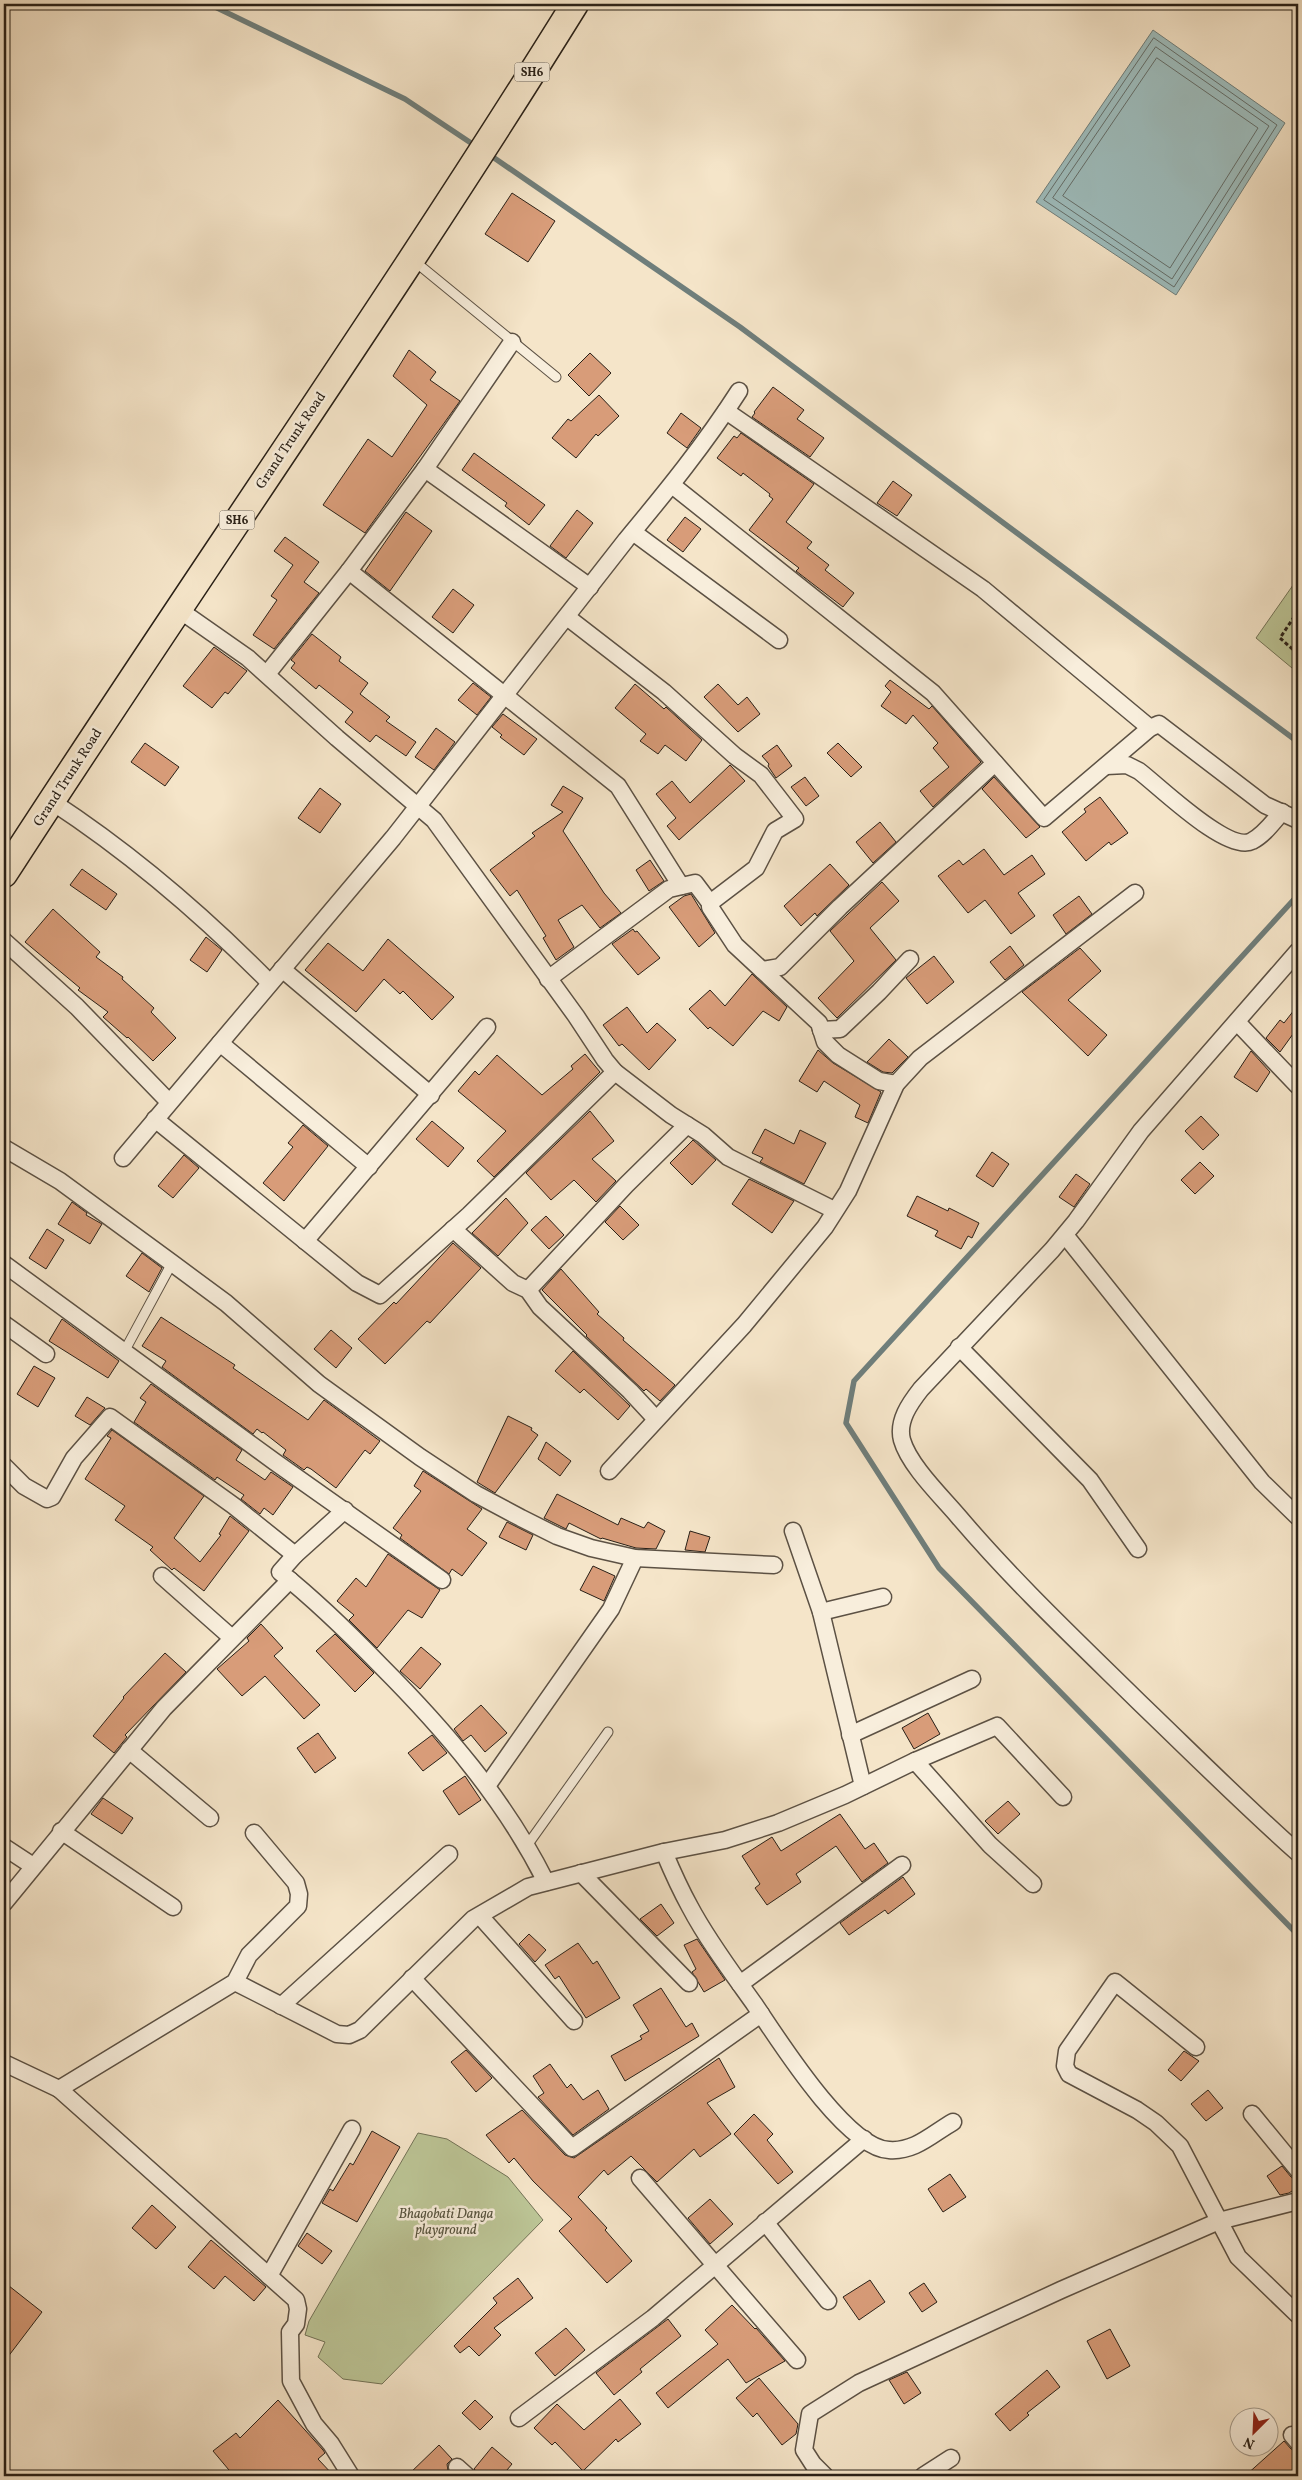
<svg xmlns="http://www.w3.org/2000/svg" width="1302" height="2480" viewBox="0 0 1302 2480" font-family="Vollkorn,serif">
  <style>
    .green { fill: #bcc596; stroke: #727256 }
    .water { fill: #9ebdbd; stroke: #6f7e7b }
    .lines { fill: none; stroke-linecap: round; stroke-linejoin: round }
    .shore { stroke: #646e6a; stroke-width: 1 }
    .stream { stroke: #6f7e7b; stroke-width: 5.5 }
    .building { fill: #d89c79; stroke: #292017 }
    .lane-casing { stroke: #5c5144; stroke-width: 11 }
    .street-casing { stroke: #5c5144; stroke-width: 19 }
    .primary-casing { stroke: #292017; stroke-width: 29 }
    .path { stroke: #292017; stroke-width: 3; stroke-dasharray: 4 2.5; stroke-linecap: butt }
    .lane { stroke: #f8eedc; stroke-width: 9 }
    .street { stroke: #f8eedc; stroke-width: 16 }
    .primary { stroke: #f5e5c9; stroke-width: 26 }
    .labels { text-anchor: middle; stroke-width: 5; stroke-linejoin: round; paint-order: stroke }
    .shield { fill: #f8eedc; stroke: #675e52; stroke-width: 1 }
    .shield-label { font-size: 12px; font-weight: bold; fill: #292017 }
    .street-label { font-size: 14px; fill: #292017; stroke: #f8eedc }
    .park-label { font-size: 14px; font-style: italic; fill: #55523d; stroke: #f8eedc }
  </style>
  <rect width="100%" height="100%" fill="#f5e5c9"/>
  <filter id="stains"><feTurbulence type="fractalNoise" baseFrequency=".004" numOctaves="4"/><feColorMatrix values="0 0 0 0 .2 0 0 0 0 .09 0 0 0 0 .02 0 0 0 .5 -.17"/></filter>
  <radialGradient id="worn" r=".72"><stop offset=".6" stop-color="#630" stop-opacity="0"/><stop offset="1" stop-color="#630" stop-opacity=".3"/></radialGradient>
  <g class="green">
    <polygon points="1298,578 1298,673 1256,638"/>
    <polygon points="418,2133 447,2139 508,2177 543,2220 382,2384 343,2379 318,2357 325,2342 305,2335 309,2321"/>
  </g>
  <polygon class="water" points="1153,30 1285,123 1176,295 1036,202"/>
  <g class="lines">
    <g class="shore">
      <polygon points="1154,38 1277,125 1174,287 1044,200"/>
      <polygon points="1156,47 1269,126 1172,279 1053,198"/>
      <polygon points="1157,58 1258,128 1170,268 1063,196"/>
    </g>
    <g class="stream">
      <polyline points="209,4 405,99 477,147"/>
      <polyline points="487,153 740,327 1298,742"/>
      <polyline points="1298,895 854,1381 846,1423 939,1568 1298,1935"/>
    </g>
  </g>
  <g class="building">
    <polygon points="512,193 555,221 528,262 485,234"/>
    <polygon points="409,350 436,372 430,380 460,401 365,533 323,505 368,439 392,457 427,405 393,376"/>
    <polygon points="590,353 611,373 589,396 568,375"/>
    <polygon points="773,387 804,410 797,419 824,438 810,457 752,417 755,413 754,412"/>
    <polygon points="599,395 619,416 598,436 596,434 576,458 552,438 568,419 571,421"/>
    <polygon points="681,413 701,428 687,448 667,433"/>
    <polygon points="741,433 814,484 786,522 812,542 807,548 829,565 825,570 854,593 843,607 796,571 799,568 749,530 773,499 769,496 770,494 743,473 741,476 717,458 734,436 737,438"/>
    <polygon points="474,453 545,505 529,525 505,506 507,503 462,470"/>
    <polygon points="893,481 912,495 897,516 877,503"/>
    <polygon points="577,510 593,523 566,558 550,546"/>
    <polygon points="406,512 432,531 390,591 365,571"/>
    <polygon points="685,517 701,529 683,552 667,540"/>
    <polygon points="285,537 319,562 304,582 319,593 274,649 253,635 277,600 271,596 293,565 274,551"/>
    <polygon points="453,589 474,605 453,633 432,617"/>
    <polygon points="312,634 341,657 339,661 368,683 360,694 390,717 386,721 416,742 406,756 376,735 370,742 345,722 353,712 319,685 316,689 291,668 295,663 291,660"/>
    <polygon points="214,647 247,671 228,694 225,692 212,708 183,686"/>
    <polygon points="890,680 929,709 932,706 981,762 933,807 920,791 949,767 933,748 938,743 913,715 906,724 881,706 891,692 885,686"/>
    <polygon points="473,683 491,697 477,715 458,700"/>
    <polygon points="635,684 664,709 666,707 702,740 686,761 665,745 658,754 640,741 646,734 615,708"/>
    <polygon points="718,684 738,705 747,697 760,714 738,732 704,697"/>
    <polygon points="503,714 537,739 524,755 500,737 502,735 492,727"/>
    <polygon points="436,728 455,742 434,770 415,757"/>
    <polygon points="145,743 179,767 165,786 131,762"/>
    <polygon points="838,743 862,767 851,777 827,753"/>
    <polygon points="777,745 792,766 776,778 768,766 769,764 762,756"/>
    <polygon points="730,765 745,781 679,840 667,826 676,818 656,794 672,781 690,803"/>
    <polygon points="805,777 819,796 806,806 791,787"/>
    <polygon points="994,777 1040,827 1026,838 982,789"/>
    <polygon points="563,786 583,798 563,831 604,893 621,913 600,928 582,905 558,920 574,947 556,960 543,938 546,936 517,890 510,896 490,870 535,836 532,833 563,812 551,805"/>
    <polygon points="320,788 341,804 320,833 298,818"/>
    <polygon points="1100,797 1128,833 1111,845 1109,842 1086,861 1062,832 1086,812 1084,809"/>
    <polygon points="880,822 896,842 873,863 856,842"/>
    <polygon points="984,849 1004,875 1032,855 1045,874 1018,893 1035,916 1011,934 985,900 968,913 938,876 959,860 963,865"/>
    <polygon points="650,860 664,881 649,891 636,870"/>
    <polygon points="830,864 849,885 817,916 815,913 801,926 784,906"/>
    <polygon points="82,869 117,894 106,910 70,885"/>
    <polygon points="882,882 899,901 870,928 896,960 837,1018 818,998 854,961 830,931"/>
    <polygon points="691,894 715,933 699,947 669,907 684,896"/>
    <polygon points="1079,896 1092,914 1066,934 1053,915"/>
    <polygon points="53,909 100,952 96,957 123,977 122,979 154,1008 151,1012 176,1038 153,1061 128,1037 127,1038 103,1017 108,1012 78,990 80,988 25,942"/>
    <polygon points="633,929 635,932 637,931 660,958 638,975 612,944"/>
    <polygon points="206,937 222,950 207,972 190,960"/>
    <polygon points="388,939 454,997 432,1020 403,991 400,994 384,979 356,1012 305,970 328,943 363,971"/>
    <polygon points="1010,946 1024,965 1005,980 990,962"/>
    <polygon points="1080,948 1101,971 1068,1000 1107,1035 1088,1056 1022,992"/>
    <polygon points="934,956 954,982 927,1004 906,978"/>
    <polygon points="752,974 787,1007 779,1021 763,1011 733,1046 710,1027 708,1029 689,1009 710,990 725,1006"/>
    <polygon points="1298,1005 1298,1027 1280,1052 1266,1038 1280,1020 1284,1023"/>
    <polygon points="627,1007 647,1033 657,1023 676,1040 649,1070 622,1044 619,1046 603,1025"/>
    <polygon points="889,1039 908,1057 892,1073 883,1072 867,1062"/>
    <polygon points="818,1050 833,1063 881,1092 868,1123 855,1117 860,1105 824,1081 817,1092 799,1081"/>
    <polygon points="1251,1051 1270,1072 1257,1092 1234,1077"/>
    <polygon points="585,1054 600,1072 494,1177 477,1161 506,1131 458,1091 475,1071 479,1075 497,1055 542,1095 573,1069 571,1066"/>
    <polygon points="590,1111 614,1141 592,1159 616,1181 596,1202 574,1180 551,1200 526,1173"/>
    <polygon points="1201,1116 1219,1135 1203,1150 1185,1131"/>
    <polygon points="432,1121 464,1148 448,1167 416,1139"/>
    <polygon points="303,1125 328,1146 284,1201 263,1183 293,1147 288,1143"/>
    <polygon points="765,1129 794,1144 800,1130 826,1143 804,1184 760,1162 763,1158 752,1153"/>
    <polygon points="693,1140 716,1160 692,1185 670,1163"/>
    <polygon points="992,1152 1009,1164 993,1187 976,1176"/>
    <polygon points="184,1155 199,1168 173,1198 158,1186"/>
    <polygon points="1200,1162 1214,1176 1195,1194 1181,1180"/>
    <polygon points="1076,1174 1090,1184 1074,1207 1059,1197"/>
    <polygon points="749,1179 794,1201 772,1233 732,1204"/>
    <polygon points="917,1196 948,1211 949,1208 979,1223 972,1238 968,1236 961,1249 935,1236 938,1231 907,1216"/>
    <polygon points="506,1198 528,1223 498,1256 472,1233"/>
    <polygon points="72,1202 87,1213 86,1215 102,1224 90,1244 58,1224"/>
    <polygon points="620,1206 639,1225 623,1240 605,1222"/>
    <polygon points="546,1216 564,1235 549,1249 531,1230"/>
    <polygon points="47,1229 64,1240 46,1269 29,1258"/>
    <polygon points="453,1243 481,1268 430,1323 427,1321 385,1364 358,1339 394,1302 396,1304"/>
    <polygon points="142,1253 162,1268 149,1292 126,1276"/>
    <polygon points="561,1269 599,1312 597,1314 624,1338 623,1340 675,1385 660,1401 646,1389 644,1391 586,1336 587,1335 542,1290"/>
    <polygon points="161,1317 235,1365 233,1368 308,1420 324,1400 380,1441 370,1454 365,1450 336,1488 311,1469 307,1467 304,1470 283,1455 286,1450 263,1432 262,1433 257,1429 253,1434 162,1367 166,1361 142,1346"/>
    <polygon points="62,1319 119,1361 108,1378 49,1341"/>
    <polygon points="331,1330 352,1348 336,1368 314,1349"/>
    <polygon points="573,1351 630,1406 618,1420 584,1389 580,1393 555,1371"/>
    <polygon points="34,1366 55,1378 38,1407 17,1394"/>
    <polygon points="151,1384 242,1450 236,1460 265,1480 271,1472 293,1487 273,1515 264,1508 260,1514 241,1499 244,1495 217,1477 215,1480 134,1422 146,1402 140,1398"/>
    <polygon points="87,1397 105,1408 90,1425 75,1416"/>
    <polygon points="508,1416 532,1428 531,1430 538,1435 495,1493 477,1482"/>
    <polygon points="112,1430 204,1496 174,1538 200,1562 221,1535 219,1534 230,1516 249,1531 204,1591 174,1568 172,1570 150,1550 153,1547 115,1520 125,1506 85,1479 111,1438 107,1436"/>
    <polygon points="546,1442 571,1461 560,1476 538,1459"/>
    <polygon points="423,1471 482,1509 467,1529 487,1543 462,1576 452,1569 449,1574 400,1538 402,1535 393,1528 421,1491 414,1486"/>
    <polygon points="557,1494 618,1525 621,1518 644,1528 648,1522 665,1531 656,1549 636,1548 602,1538 601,1539 569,1523 566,1529 544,1518"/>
    <polygon points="507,1522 533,1535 526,1550 499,1537"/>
    <polygon points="690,1531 710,1537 705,1552 685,1550"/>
    <polygon points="388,1554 440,1590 422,1618 408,1610 377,1648 349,1620 354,1615 337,1601 356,1578 366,1587"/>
    <polygon points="593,1566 615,1576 604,1601 580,1590"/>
    <polygon points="261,1624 283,1648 274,1656 320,1705 304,1719 265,1676 242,1696 217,1669 249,1641 247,1638"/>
    <polygon points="335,1634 374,1673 355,1692 316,1651"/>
    <polygon points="421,1647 441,1664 420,1689 400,1671"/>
    <polygon points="165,1653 186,1672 125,1735 127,1737 114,1753 93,1736 124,1698 123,1697"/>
    <polygon points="481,1705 507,1733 485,1752 471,1735 463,1741 454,1729"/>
    <polygon points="928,1713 940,1734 914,1749 902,1728"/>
    <polygon points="318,1733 336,1758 315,1773 297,1748"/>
    <polygon points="432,1735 447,1753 423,1771 408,1753"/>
    <polygon points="465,1776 481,1800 459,1815 443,1791"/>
    <polygon points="103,1798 133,1818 122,1834 91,1814"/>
    <polygon points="1008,1801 1020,1814 998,1834 985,1821"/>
    <polygon points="840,1814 865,1849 874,1843 888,1863 862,1882 836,1846 796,1874 801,1882 767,1905 755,1888 760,1884 742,1856 772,1837 781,1851"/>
    <polygon points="903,1877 915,1894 888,1914 885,1910 849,1935 840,1923"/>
    <polygon points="661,1904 674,1923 657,1936 640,1919"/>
    <polygon points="529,1934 546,1950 535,1962 519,1944"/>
    <polygon points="697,1939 725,1980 704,1992 692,1972 696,1969 684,1945"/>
    <polygon points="578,1943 593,1964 597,1961 620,1998 586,2018 559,1976 555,1979 545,1965"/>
    <polygon points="661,1988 686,2027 692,2023 699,2036 625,2081 611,2056 642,2039 640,2036 649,2031 633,2005"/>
    <polygon points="466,2050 492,2078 476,2092 451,2062"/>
    <polygon points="1184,2051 1199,2061 1181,2081 1168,2070"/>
    <polygon points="719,2058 735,2087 707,2103 731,2134 700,2157 694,2149 657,2182 631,2156 608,2175 604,2170 578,2197 607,2228 605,2230 632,2261 607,2283 559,2231 572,2219 533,2181 514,2158 509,2163 486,2135 522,2110 565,2155 574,2158"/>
    <polygon points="550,2064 567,2088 571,2084 583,2100 598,2090 609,2109 573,2135 538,2097 544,2093 533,2076"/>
    <polygon points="1208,2090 1223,2108 1206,2121 1191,2104"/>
    <polygon points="754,2114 773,2134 767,2140 793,2172 778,2184 734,2134"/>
    <polygon points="372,2131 400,2147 357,2222 322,2203 330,2189 333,2191 350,2163 353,2165"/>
    <polygon points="1282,2166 1291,2177 1298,2180 1298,2187 1289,2193 1280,2195 1267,2176"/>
    <polygon points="950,2174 966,2197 943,2212 928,2189"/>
    <polygon points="710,2199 733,2224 710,2244 688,2218"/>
    <polygon points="152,2205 176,2227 156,2249 132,2228"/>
    <polygon points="307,2233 332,2251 322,2264 298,2246"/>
    <polygon points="211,2240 266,2287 254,2301 225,2276 214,2289 188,2267"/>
    <polygon points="518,2278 533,2298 494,2328 501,2335 479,2356 469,2346 460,2353 454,2346 497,2303 493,2298"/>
    <polygon points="870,2280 885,2302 859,2320 843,2297"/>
    <polygon points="4,2282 42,2312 4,2362"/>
    <polygon points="924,2283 937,2302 922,2312 909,2293"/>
    <polygon points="732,2305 755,2329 756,2328 785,2361 746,2383 728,2359 668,2408 656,2393 718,2344 705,2330"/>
    <polygon points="668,2319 681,2336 640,2369 642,2372 614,2395 596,2373"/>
    <polygon points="566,2328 585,2350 555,2376 535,2353"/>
    <polygon points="1110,2329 1130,2366 1107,2379 1087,2341"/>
    <polygon points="1047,2370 1060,2387 1027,2413 1029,2415 1010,2431 995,2414"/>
    <polygon points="907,2372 921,2393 904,2404 889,2380"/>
    <polygon points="759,2378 798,2424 796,2434 782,2445 757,2413 753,2417 736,2398"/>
    <polygon points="620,2399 641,2424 618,2442 616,2439 583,2471 555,2442 552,2445 534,2428 557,2404 584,2430"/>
    <polygon points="278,2400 323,2450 325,2453 318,2459 334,2476 234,2476 213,2451 236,2433 240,2438"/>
    <polygon points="475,2400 493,2417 480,2430 462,2413"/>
    <polygon points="1284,2441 1291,2449 1298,2452 1298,2476 1245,2476"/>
    <polygon points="439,2445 452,2459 447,2464 448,2471 443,2476 407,2476"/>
    <polygon points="492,2447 512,2464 502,2476 482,2476 474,2469"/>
  </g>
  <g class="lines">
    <g class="lane-casing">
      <g id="lane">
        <polyline points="413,260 556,377"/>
        <polyline points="124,1352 172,1263"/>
        <polyline points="526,1847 608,1732"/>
      </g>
    </g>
    <g class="street-casing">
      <g id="street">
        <polyline points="726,411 983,589 1150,728"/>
        <polyline points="425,469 590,587"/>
        <polyline points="672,485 933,693 1044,818 1150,728 1159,724 1265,805 1298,820"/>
        <polyline points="633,532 779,640"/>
        <polyline points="349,571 618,786 681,886"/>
        <polyline points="178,609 248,658 337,738 434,820 576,1016 605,1060 615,1072 671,1115 703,1135 728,1157 834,1210"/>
        <polyline points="567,617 664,692 735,756 761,775 795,819 775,831 756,868 710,903"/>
        <polyline points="267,674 349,571 425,469 512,342"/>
        <path d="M1106,766L1127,765L1139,771C1159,786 1228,854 1252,841C1264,835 1273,822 1282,812"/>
        <path d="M51,801C132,854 202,914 270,983"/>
        <polyline points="4,941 77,1007 169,1102"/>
        <path d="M1298,951L1141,1131L1076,1221L1052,1250L921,1389C910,1403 897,1421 902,1440C909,1465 941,1496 958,1516C1015,1583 1079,1643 1142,1705C1194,1755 1244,1805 1298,1853"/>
        <polyline points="282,969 431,1095"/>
        <polyline points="762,970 780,967 840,907 995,763"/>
        <polyline points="548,979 669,889 695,883 710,903 710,907 735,945 819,1023 825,1042 838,1055 879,1081 896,1084"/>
        <polyline points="1237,1022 1298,1086"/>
        <polyline points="821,1030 840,1029 879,992 910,959"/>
        <polyline points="220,1043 369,1167"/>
        <polyline points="155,1119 357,1283 380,1295 469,1215 615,1072"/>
        <polyline points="4,1148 60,1181 172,1263 226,1303 319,1384 420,1457 476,1494 521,1518 557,1536 591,1548 635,1558 774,1565"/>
        <path d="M123,1158L393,838L626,540C666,492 705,444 739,391"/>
        <polyline points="453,1229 513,1283 528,1290 540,1307 630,1391 655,1418"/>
        <polyline points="1065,1235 1262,1482 1298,1517"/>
        <polyline points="305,1241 487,1027"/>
        <polyline points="4,1264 275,1462 442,1580"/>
        <polyline points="528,1290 626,1185 687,1125"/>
        <polyline points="4,1324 46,1354"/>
        <polyline points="959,1347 1090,1480 1138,1549"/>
        <polyline points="4,1466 24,1486 47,1499 52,1497 74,1458 110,1417 234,1506 295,1555 345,1510"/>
        <polyline points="609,1471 744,1325 825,1227 848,1191 896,1084 920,1058 1135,893"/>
        <polyline points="793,1531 821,1612 863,1786"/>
        <path d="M295,1555L280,1572C315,1600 348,1632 380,1665C444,1729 505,1800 546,1882"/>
        <polyline points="162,1576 232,1638"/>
        <polyline points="821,1612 883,1597"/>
        <polyline points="850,1735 972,1679"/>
        <polyline points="129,1750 210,1818"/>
        <polyline points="915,1761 997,1726 1063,1797"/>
        <polyline points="487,1786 611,1609 635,1558"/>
        <polyline points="61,1831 173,1907"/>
        <polyline points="4,1847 33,1866"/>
        <path d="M664,1852C672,1871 680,1889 690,1907C708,1941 733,1974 755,2005C778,2039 846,2148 889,2150C915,2152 932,2134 953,2122"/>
        <polyline points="581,1873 689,1983"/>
        <polyline points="4,1903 164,1708 290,1580"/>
        <polyline points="480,1916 574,2021"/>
        <polyline points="412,1978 572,2148 761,2014"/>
        <polyline points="235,1982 337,2034 349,2035 360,2030 473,1919 528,1887 664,1852 725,1840 778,1823 845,1795 915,1761 990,1845 1033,1884"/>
        <polyline points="740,1984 902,1865"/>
        <polyline points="281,2006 449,1854"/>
        <polyline points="1196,2047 1115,1982 1067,2051 1065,2066 1069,2074 1137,2110 1156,2123 1180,2146 1238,2257 1298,2315"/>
        <polyline points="4,2063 59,2089 296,2300 298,2309 296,2324 290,2332 291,2381 314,2424 331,2444 351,2476"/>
        <polyline points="59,2089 235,1982 249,1955 298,1906 299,1894 296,1883 254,1833"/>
        <polyline points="1252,2114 1298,2170"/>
        <polyline points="640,2178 797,2360"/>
        <polyline points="765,2222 828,2301"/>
        <polyline points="269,2276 352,2129"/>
        <polyline points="519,2418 653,2318 864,2139"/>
        <polyline points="1292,2435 1298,2442"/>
        <polyline points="457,2467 467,2476"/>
        <polyline points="825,2476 813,2464 804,2450 810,2414 859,2383 1061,2290 1219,2221 1298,2201"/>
        <polyline points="923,2476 951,2458"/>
      </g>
    </g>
    <g class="primary-casing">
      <path id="primary" d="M4,874C192,583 392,299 575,4"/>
    </g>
    <polyline class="path" points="1298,611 1280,638 1298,654"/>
    <use href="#lane" class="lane"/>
    <use href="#street" class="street"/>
    <use href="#primary" class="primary"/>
  </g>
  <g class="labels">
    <g class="shield">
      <rect x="514.5" y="62.5" width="35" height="19" rx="4"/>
      <rect x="219.5" y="510.5" width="35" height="19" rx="4"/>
    </g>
    <g class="shield-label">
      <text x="532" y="76">SH6</text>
      <text x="237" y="524">SH6</text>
    </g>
    <g class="street-label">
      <text transform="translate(290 440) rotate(-56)" y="5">Grand Trunk Road</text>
      <text transform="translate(67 777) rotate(-57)" y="5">Grand Trunk Road</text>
    </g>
    <g class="park-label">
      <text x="446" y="2218">Bhagobati Danga<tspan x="446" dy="16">playground</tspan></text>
    </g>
  </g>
  <rect width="1302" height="2480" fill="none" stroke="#f5e5c9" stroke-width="20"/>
  <rect x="5" y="5" width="1292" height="2470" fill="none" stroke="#292017" stroke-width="2.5"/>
  <rect x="10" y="10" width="1282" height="2460" fill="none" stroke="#292017"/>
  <g transform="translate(1254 2432) rotate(204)"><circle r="24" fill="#f8eedc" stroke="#a59c8d"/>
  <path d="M0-4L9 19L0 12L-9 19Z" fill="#8f2418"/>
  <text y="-8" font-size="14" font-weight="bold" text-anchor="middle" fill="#292017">N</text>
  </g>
  <rect width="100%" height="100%" filter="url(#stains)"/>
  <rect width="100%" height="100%" fill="url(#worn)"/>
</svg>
